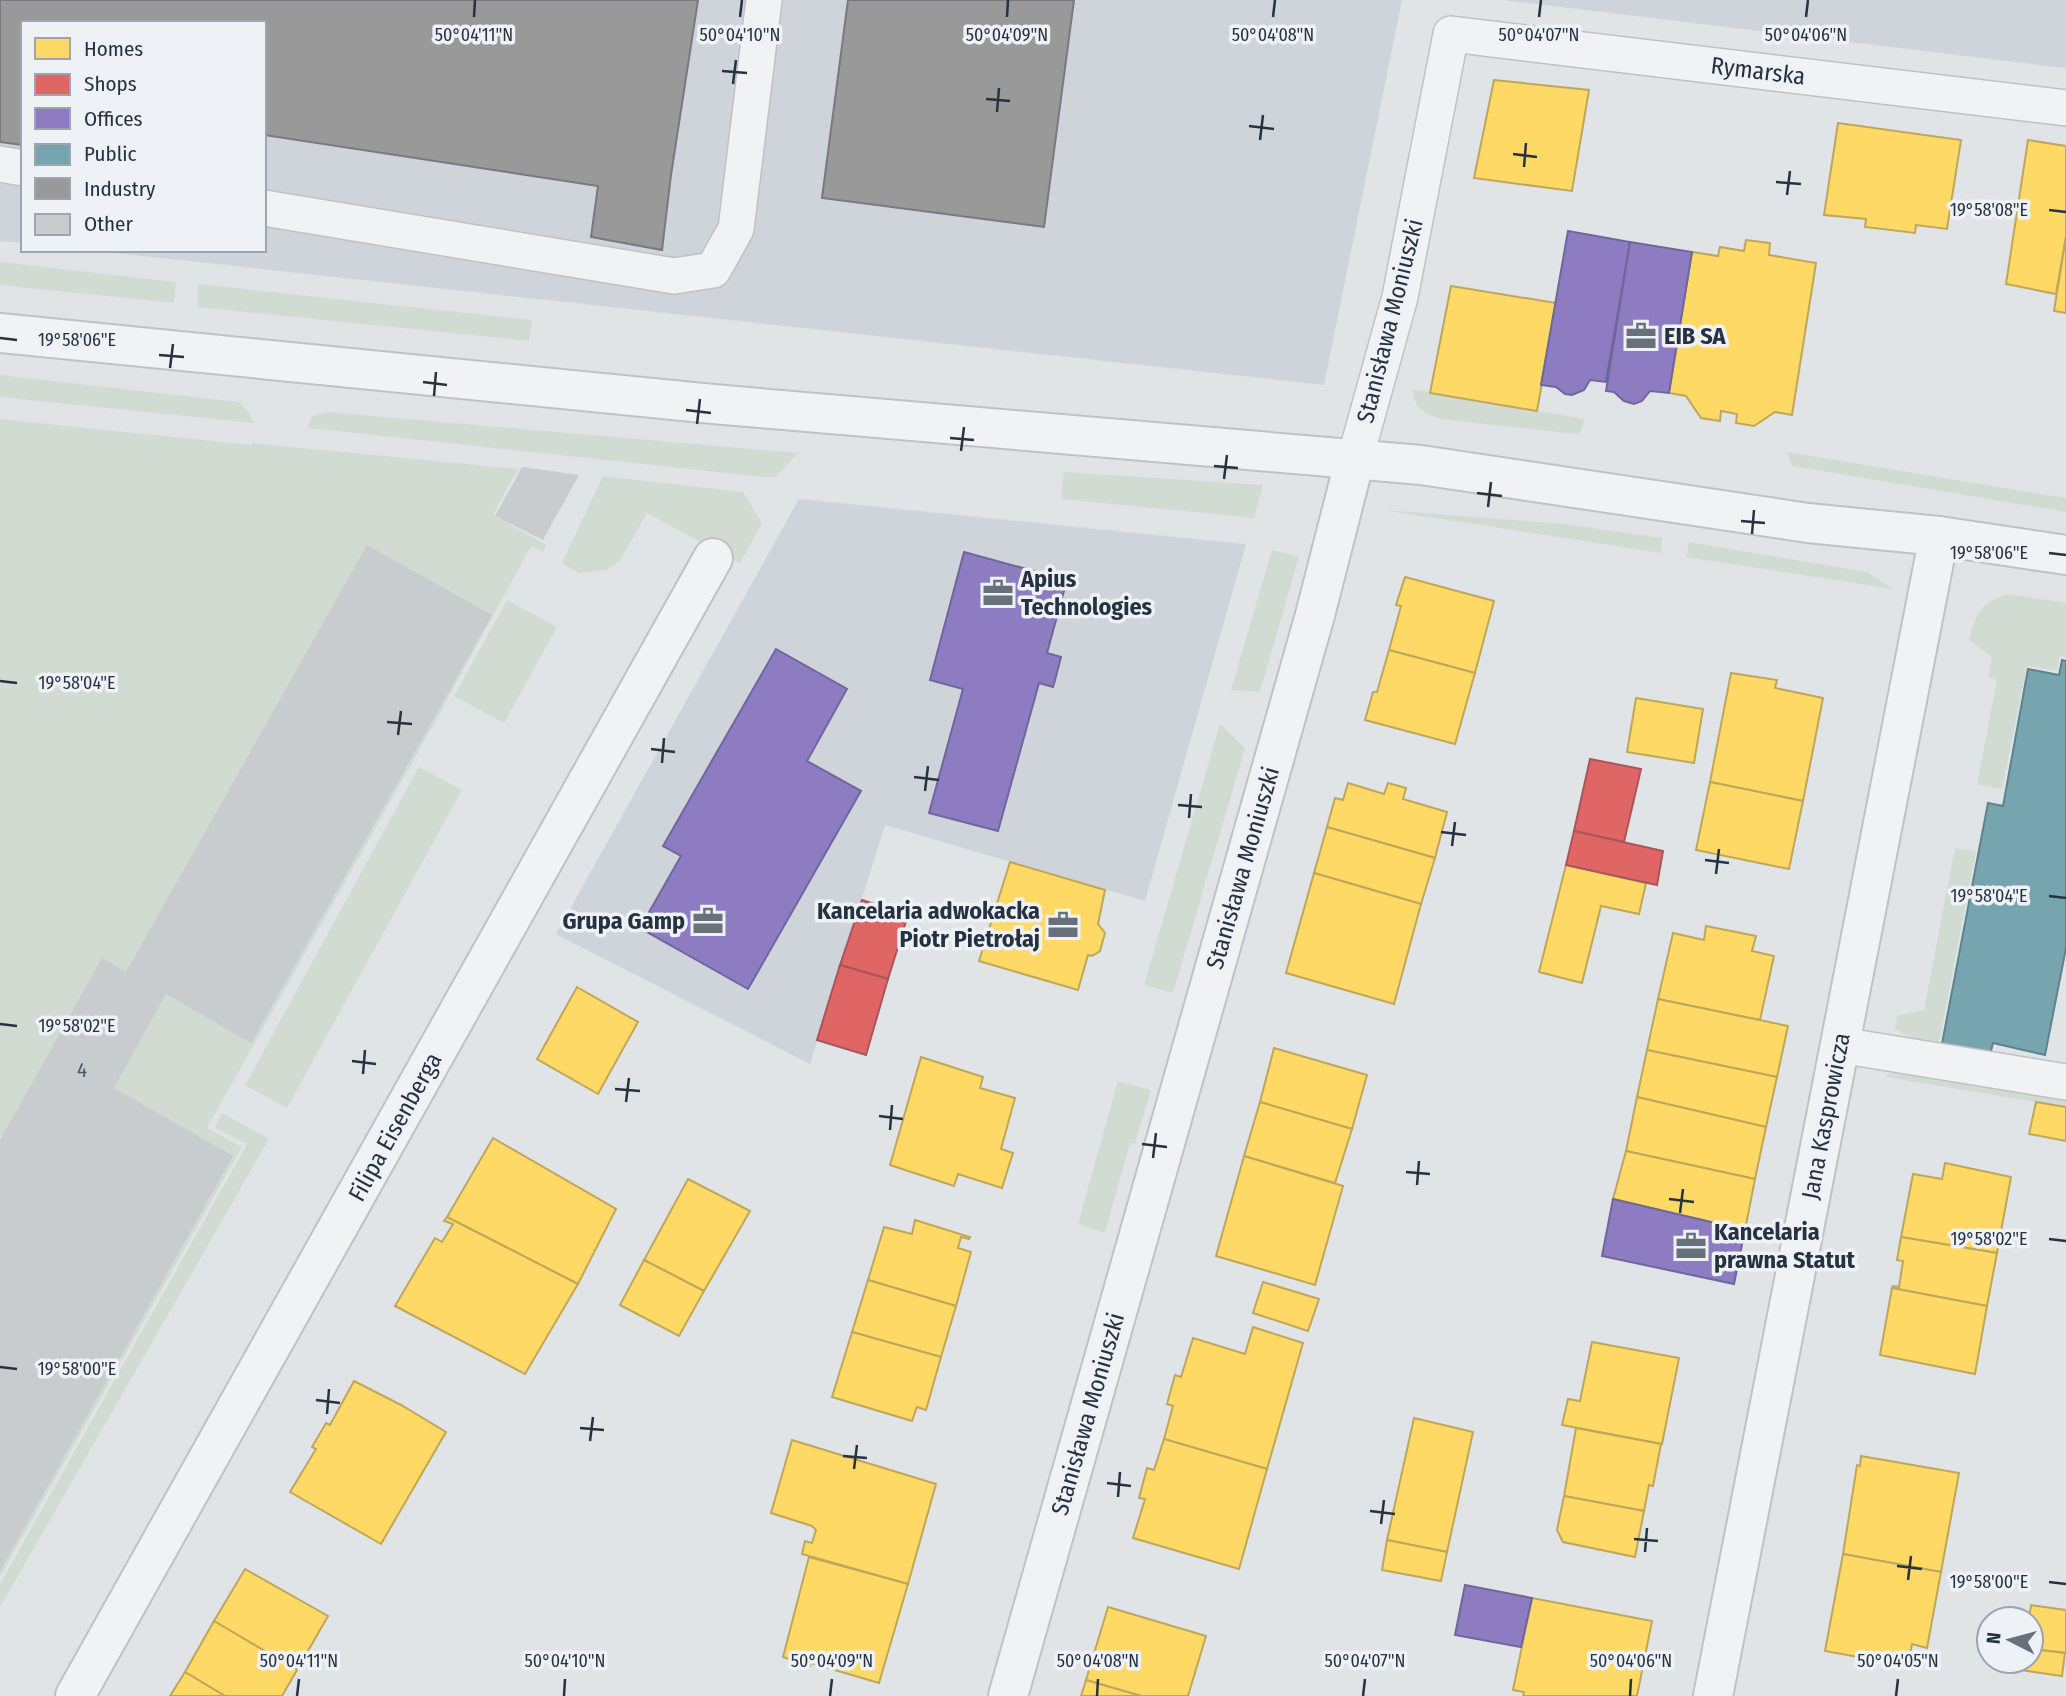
<svg xmlns="http://www.w3.org/2000/svg" width="2066" height="1696" viewBox="0 0 2066 1696" font-family="'Fira Sans Condensed',sans-serif">
  <style>
    .built { fill: #cfd4da }
    .green { fill: #d2dbd1 }
    .homes { fill: #ffd966; stroke: #bea75b; stroke-width: 2 }
    .shops { fill: #e06666; stroke: #a8565b; stroke-width: 2 }
    .offices { fill: #8e7cc3; stroke: #6f669c; stroke-width: 2 }
    .public { fill: #76a5af; stroke: #5e828e; stroke-width: 2 }
    .industry { fill: #999; stroke: #777a7f; stroke-width: 2 }
    .building { fill: #c9cccf }
    .lines { fill: none; stroke-linecap: round; stroke-linejoin: round }
    .lane-casing { stroke: #bfc2c5; stroke-width: 38 }
    .street-casing { stroke: #bfc2c5; stroke-width: 42 }
    .lane { stroke: #f1f2f3; stroke-width: 35 }
    .street { stroke: #f1f2f3; stroke-width: 38 }
    .ticks { fill: none; stroke: #273241; stroke-width: 2.5 }
    .labels { text-anchor: middle; stroke-width: 7; stroke-linejoin: round; paint-order: stroke }
    .number-label { font-size: 21px; fill: #505965 }
    .street-label { font-size: 24px; fill: #273241; stroke: #eef2f6 }
    .poi-label { font-size: 24px; font-weight: bold; fill: #273241; stroke: #eef2f6; text-anchor: start }
    .ticks-label { font-size: 18px; text-anchor: middle; fill: #273241; stroke: #eef2f6; stroke-width: 7; stroke-linejoin: round; paint-order: stroke }
  </style>
  <rect width="100%" height="100%" fill="#e1e4e7"/>
  <g class="built">
    <polygon points="0,0 1402,0 1324,385 88,250 264,250 264,23 23,23 23,243 0,241"/>
    <polygon points="1503,0 2066,0 2066,68"/>
    <polygon points="799,499 1246,544 1145,901 885,825 810,1064 556,934"/>
  </g>
  <g class="green">
    <polygon points="0,262 176,282 174,303 0,285"/>
    <polygon points="198,284 532,320 529,341 197,307"/>
    <polygon points="0,375 239,402 250,414 253,423 0,397"/>
    <path d="M1413,389L1584,419L1582,430L1577,434L1440,419C1424,414 1413,407 1413,389Z"/>
    <polygon points="328,412 798,453 774,478 308,428 311,417"/>
    <polygon points="0,419 251,445 252,443 518,469 493,515 546,545 543,552 531,546 440,713 207,1128 242,1147 0,1577"/>
    <polygon points="1787,452 2066,498 2066,512 1792,466"/>
    <polygon points="1064,472 1263,485 1254,518 1061,499"/>
    <polygon points="603,476 743,492 762,523 740,563 647,513 619,562 606,570 578,573 562,563"/>
    <polygon points="1383,510 1565,524 1662,538 1661,553"/>
    <polygon points="1689,542 1867,572 1893,589 1686,557"/>
    <polygon points="1272,550 1299,556 1260,692 1231,690"/>
    <path d="M2009,594L2066,603V657L2060,656L2057,671L2027,666L2002,789L1977,784L1997,680L1988,677L1992,657L1969,640C1976,613 1981,601 2009,594Z"/>
    <polygon points="507,600 557,627 504,723 454,696"/>
    <polygon points="1220,724 1245,748 1173,993 1144,985"/>
    <polygon points="419,767 462,790 287,1108 245,1085"/>
    <polygon points="1955,848 1976,851 1938,1048 1923,1045 1895,1029 1897,1016 1924,1010"/>
    <polygon points="1899,1066 2066,1092 2066,1107 1886,1077"/>
    <polygon points="1118,1081 1151,1090 1135,1144 1130,1143 1105,1233 1078,1224"/>
    <polygon points="222,1113 269,1139 0,1607 0,1584 247,1144 215,1128"/>
  </g>
  <g class="homes">
    <polygon points="1494,80 1589,90 1572,191 1474,178"/>
    <polygon points="1838,123 1961,140 1947,229 1916,225 1915,233 1865,227 1866,219 1824,215"/>
    <polygon points="2028,140 2066,146 2066,237 2056,294 2006,284"/>
    <polygon points="2066,237 2066,313 2054,311"/>
    <polygon points="1746,240 1770,243 1769,255 1816,263 1792,415 1775,412 1754,426 1736,423 1737,414 1721,411 1720,421 1701,418 1686,396 1669,393 1692,252 1718,256 1720,247 1744,251"/>
    <polygon points="1451,286 1556,303 1537,411 1430,393"/>
    <polygon points="1405,577 1494,601 1475,673 1389,650 1401,606 1396,605"/>
    <polygon points="1389,650 1475,673 1455,744 1365,720 1373,692 1377,692"/>
    <polygon points="1731,673 1777,680 1775,688 1823,698 1803,801 1710,782"/>
    <polygon points="1636,698 1703,709 1694,763 1627,752"/>
    <polygon points="1710,782 1803,801 1789,869 1696,850"/>
    <polygon points="1348,783 1384,794 1388,783 1406,788 1403,799 1447,812 1435,858 1327,827 1335,798 1343,800"/>
    <polygon points="1327,827 1435,858 1421,904 1314,873"/>
    <polygon points="1010,862 1105,890 1098,924 1105,933 1100,951 1092,956 1088,955 1078,990 979,961"/>
    <polygon points="1566,865 1646,883 1639,914 1601,906 1582,983 1539,972"/>
    <polygon points="1314,873 1421,904 1394,1004 1286,973"/>
    <polygon points="1706,926 1756,936 1752,951 1774,956 1760,1020 1658,999 1673,933 1704,940"/>
    <polygon points="577,987 638,1022 598,1094 537,1059"/>
    <polygon points="1658,999 1788,1026 1777,1077 1647,1050"/>
    <polygon points="1274,1048 1367,1075 1352,1129 1260,1102"/>
    <polygon points="1647,1050 1777,1077 1766,1127 1637,1097"/>
    <polygon points="921,1057 983,1077 980,1088 1015,1098 1001,1149 1013,1153 1002,1188 958,1174 954,1186 890,1165"/>
    <polygon points="1637,1097 1766,1127 1755,1179 1626,1151"/>
    <polygon points="1260,1102 1352,1129 1335,1183 1244,1156"/>
    <polygon points="2036,1102 2066,1107 2066,1141 2029,1134"/>
    <polygon points="493,1138 616,1209 578,1284 447,1217"/>
    <polygon points="1626,1151 1755,1179 1745,1230 1613,1199"/>
    <polygon points="1244,1156 1343,1186 1315,1285 1216,1256"/>
    <polygon points="1945,1163 2011,1177 1997,1253 1901,1237 1913,1174 1942,1179"/>
    <polygon points="688,1179 750,1211 704,1291 644,1260"/>
    <polygon points="447,1217 578,1284 525,1374 395,1306 435,1238 442,1242 453,1224 444,1221"/>
    <polygon points="915,1220 970,1237 969,1239 961,1237 958,1248 971,1252 956,1306 868,1280 884,1227 912,1234"/>
    <polygon points="1901,1237 1997,1253 1987,1306 1892,1288 1893,1286 1899,1287 1903,1261 1897,1260"/>
    <polygon points="644,1260 704,1291 679,1336 620,1305"/>
    <polygon points="868,1280 956,1306 941,1357 852,1332"/>
    <polygon points="1263,1282 1319,1299 1308,1331 1253,1313"/>
    <polygon points="1892,1288 1987,1306 1975,1374 1880,1355"/>
    <polygon points="1253,1327 1303,1343 1267,1469 1164,1439 1173,1406 1167,1404 1175,1375 1181,1377 1193,1338 1245,1354"/>
    <polygon points="852,1332 941,1357 926,1410 917,1407 912,1421 832,1397"/>
    <polygon points="1592,1342 1679,1358 1662,1444 1562,1425 1568,1399 1580,1401"/>
    <polygon points="354,1381 401,1405 446,1432 381,1544 290,1492 316,1449 312,1447 326,1423 330,1425"/>
    <polygon points="1414,1418 1473,1432 1447,1552 1387,1540"/>
    <polygon points="1576,1428 1661,1444 1653,1486 1649,1485 1644,1511 1564,1496"/>
    <polygon points="1164,1439 1267,1469 1239,1569 1133,1538 1145,1499 1139,1498 1147,1468 1154,1470"/>
    <polygon points="792,1440 936,1484 908,1584 802,1554 805,1541 812,1543 816,1530 812,1526 771,1513"/>
    <polygon points="1861,1456 1959,1473 1941,1572 1843,1554 1857,1465 1860,1466"/>
    <polygon points="1564,1496 1644,1511 1635,1557 1563,1542 1557,1530"/>
    <polygon points="1387,1540 1447,1552 1441,1581 1382,1570"/>
    <polygon points="1843,1554 1941,1572 1927,1648 1912,1644 1908,1666 1825,1651"/>
    <polygon points="809,1557 908,1584 879,1683 811,1663 810,1666 783,1657"/>
    <polygon points="245,1569 328,1616 297,1670 214,1621"/>
    <polygon points="1532,1598 1652,1621 1637,1696 1523,1696 1524,1692 1513,1690"/>
    <polygon points="2031,1605 2066,1610 2066,1653 2031,1649 2031,1619 2029,1619"/>
    <polygon points="1108,1607 1206,1636 1188,1696 1141,1696 1086,1680"/>
    <polygon points="214,1621 297,1670 282,1696 225,1696 185,1672"/>
    <polygon points="2031,1649 2065,1653 2062,1676 2020,1670 2022,1661 2031,1661"/>
    <polygon points="185,1672 225,1696 170,1696"/>
    <polygon points="1086,1680 1141,1696 1081,1696"/>
  </g>
  <g class="shops">
    <polygon points="1590,759 1641,769 1624,842 1574,831"/>
    <polygon points="1574,831 1663,851 1657,885 1566,865"/>
    <polygon points="862,900 908,915 888,979 840,965"/>
    <polygon points="840,965 888,979 866,1055 817,1040"/>
  </g>
  <g class="offices">
    <polygon points="1568,231 1630,242 1606,382 1590,380 1584,390 1572,395 1565,394 1556,387 1541,385"/>
    <polygon points="1630,242 1692,252 1669,393 1650,391 1642,401 1634,404 1624,401 1614,392 1606,391"/>
    <polygon points="964,552 1067,580 1047,653 1061,657 1054,684 1053,687 1039,683 998,831 929,813 963,689 930,680"/>
    <polygon points="776,649 847,689 807,761 861,791 748,989 640,928 681,856 663,846"/>
    <polygon points="1613,1199 1745,1230 1734,1284 1602,1256"/>
    <polygon points="1465,1585 1532,1598 1521,1647 1455,1635"/>
  </g>
  <polygon class="public" points="2062,660 2066,661 2066,948 2045,1055 1993,1043 1989,1059 1941,1049 1988,803 2003,806 2028,669 2059,675"/>
  <g class="industry">
    <polygon points="0,0 698,0 671,175 662,250 591,237 598,186 264,135 264,23 23,23 23,145 0,142"/>
    <polygon points="848,0 1074,0 1044,227 822,198"/>
  </g>
  <g class="building">
    <polygon points="522,467 579,475 543,540 495,516"/>
    <polygon points="367,545 492,615 251,1043 166,994 114,1088 233,1156 0,1571 0,1140 102,958 126,972"/>
  </g>
  <g class="lines">
    <g class="lane-casing">
      <g id="lane">
        <polyline points="0,164 23,168"/>
        <polyline points="264,208 674,276 713,270 736,229 764,0"/>
        <polyline points="1355,459 1400,297 1451,34 2066,108"/>
        <polyline points="1840,1045 2066,1082"/>
      </g>
    </g>
    <g class="street-casing">
      <g id="street">
        <polyline points="0,333 713,404 1421,465 1808,523 1939,536 2066,555"/>
        <polyline points="75,1696 713,558"/>
        <polyline points="1008,1696 1315,615 1355,459"/>
        <polyline points="1713,1696 1939,536"/>
      </g>
    </g>
    <use href="#lane" class="lane"/>
    <use href="#street" class="street"/>
  </g>
  <path class="ticks" d="M474,17L475,0M740,17L742,0M1007,17L1008,0M1273,17L1275,0M1539,17L1541,0M1806,17L1808,0M722,71L747,73M733,84L736,60M986,99L1010,101M997,112L999,88M1249,126L1274,129M1260,140L1263,115M1513,154L1537,157M1524,167L1526,143M1776,182L1801,184M1787,195L1790,171M2049,210L2066,212M0,338L17,340M159,355L184,357M170,368L173,344M423,382L447,385M434,396L436,372M686,410L711,413M697,424L700,399M950,438L974,440M961,451L964,427M1214,466L1238,468M1224,479L1227,455M1477,493L1502,496M1488,507L1491,482M1741,521L1765,523M1752,534L1754,510M2049,553L2066,555M0,681L17,683M387,722L412,724M398,735L401,711M651,749L675,752M662,763L664,738M914,777L939,780M925,791L928,766M1178,805L1202,807M1189,818L1191,794M1441,832L1466,835M1452,846L1455,822M1705,860L1729,863M1716,874L1719,849M2049,896L2066,898M0,1024L17,1026M352,1061L376,1064M363,1074L365,1050M615,1089L640,1091M626,1102L629,1078M879,1116L903,1119M890,1130L892,1105M1142,1144L1167,1147M1153,1158L1156,1133M1406,1172L1430,1174M1417,1185L1419,1161M1669,1199L1694,1202M1680,1213L1683,1189M2049,1239L2066,1241M0,1367L17,1369M316,1400L340,1403M327,1414L329,1389M580,1428L604,1430M590,1441L593,1417M843,1456L867,1458M854,1469L857,1445M1107,1483L1131,1486M1118,1497L1120,1472M1370,1511L1395,1514M1381,1524L1384,1500M1634,1539L1658,1541M1645,1552L1647,1528M1897,1566L1922,1569M1908,1580L1911,1556M2049,1582L2066,1584M297,1696L299,1679M564,1696L565,1679M830,1696L832,1679M1097,1696L1098,1679M1363,1696L1365,1679M1630,1696L1631,1679M1896,1696L1898,1679"/>
  <defs>
    <g id="office-bare" transform="scale(2.415)"><path d="M-6-3h4V-5.5h4V-3h4V5H-6ZM-1-4.5V-3h2v-1.5ZM-6 0V1H6V0Z" fill="#68707b" stroke="#eef2f6" stroke-width="2.5" paint-order="stroke"/></g>
  </defs>
  <g fill-rule="evenodd">
    <use href="#office-bare" x="1641" y="336"/>
    <use href="#office-bare" x="998" y="593"/>
    <use href="#office-bare" x="708" y="921"/>
    <use href="#office-bare" x="1063" y="925"/>
    <use href="#office-bare" x="1691" y="1246"/>
  </g>
  <g class="labels">
    <g class="number-label">
      <text x="82" y="1077">4</text>
    </g>
    <g class="street-label">
      <text transform="translate(1758 71) rotate(7)" y="8">Rymarska</text>
      <text transform="translate(1390 321) rotate(-76)" y="8">Stanisława Moniuszki</text>
      <text transform="translate(1243 868) rotate(-74)" y="8">Stanisława Moniuszki</text>
      <text transform="translate(1826 1116) rotate(-79)" y="8">Jana Kasprowicza</text>
      <text transform="translate(395 1127) rotate(-61)" y="8">Filipa Eisenberga</text>
      <text transform="translate(1088 1414) rotate(-74)" y="8">Stanisława Moniuszki</text>
    </g>
    <g class="poi-label">
      <text x="1664" y="344">EIB SA</text>
      <text x="1021" y="587">Apius<tspan x="1021" dy="28">Technologies</tspan></text>
      <text x="1040" y="919" text-anchor="end">Kancelaria adwokacka<tspan x="1040" dy="28">Piotr Pietrołaj</tspan></text>
      <text x="685" y="929" text-anchor="end">Grupa Gamp</text>
      <text x="1714" y="1240">Kancelaria<tspan x="1714" dy="28">prawna Statut</tspan></text>
    </g>
  </g>
  <g class="ticks-label">
    <text x="474" y="41">50°04'11"N</text>
    <text x="740" y="41">50°04'10"N</text>
    <text x="1007" y="41">50°04'09"N</text>
    <text x="1273" y="41">50°04'08"N</text>
    <text x="1539" y="41">50°04'07"N</text>
    <text x="1806" y="41">50°04'06"N</text>
    <text x="1989" y="216">19°58'08"E</text>
    <text x="77" y="346">19°58'06"E</text>
    <text x="1989" y="559">19°58'06"E</text>
    <text x="77" y="689">19°58'04"E</text>
    <text x="1989" y="902">19°58'04"E</text>
    <text x="77" y="1032">19°58'02"E</text>
    <text x="1989" y="1245">19°58'02"E</text>
    <text x="77" y="1375">19°58'00"E</text>
    <text x="1989" y="1588">19°58'00"E</text>
    <text x="299" y="1667">50°04'11"N</text>
    <text x="565" y="1667">50°04'10"N</text>
    <text x="832" y="1667">50°04'09"N</text>
    <text x="1098" y="1667">50°04'08"N</text>
    <text x="1365" y="1667">50°04'07"N</text>
    <text x="1631" y="1667">50°04'06"N</text>
    <text x="1898" y="1667">50°04'05"N</text>
  </g>
  <rect x="21" y="21" width="245" height="231" fill="#eef2f6" stroke="#9ea5ae" stroke-width="2"/>
  <rect x="35" y="38" width="35" height="21" fill="#ffd966" stroke="#9ea5ae" stroke-width="2"/>
  <text x="84" y="56" font-size="21" fill="#273241">Homes</text>
  <rect x="35" y="74" width="35" height="21" fill="#e06666" stroke="#9ea5ae" stroke-width="2"/>
  <text x="84" y="91" font-size="21" fill="#273241">Shops</text>
  <rect x="35" y="108" width="35" height="21" fill="#8e7cc3" stroke="#9ea5ae" stroke-width="2"/>
  <text x="84" y="126" font-size="21" fill="#273241">Offices</text>
  <rect x="35" y="144" width="35" height="21" fill="#76a5af" stroke="#9ea5ae" stroke-width="2"/>
  <text x="84" y="161" font-size="21" fill="#273241">Public</text>
  <rect x="35" y="178" width="35" height="21" fill="#999999" stroke="#9ea5ae" stroke-width="2"/>
  <text x="84" y="196" font-size="21" fill="#273241">Industry</text>
  <rect x="35" y="214" width="35" height="21" fill="#c9cccf" stroke="#9ea5ae" stroke-width="2"/>
  <text x="84" y="231" font-size="21" fill="#273241">Other</text>
  <g transform="translate(2010 1640) rotate(276)"><circle r="33" fill="#eef2f6" stroke="#9ea5ae" stroke-width="2"/>
  <path d="M0-5L12 26L0 18L-12 26Z" fill="#68707b"/>
  <text y="-10" font-size="19" font-weight="bold" text-anchor="middle" fill="#273241">N</text>
  </g>
</svg>
